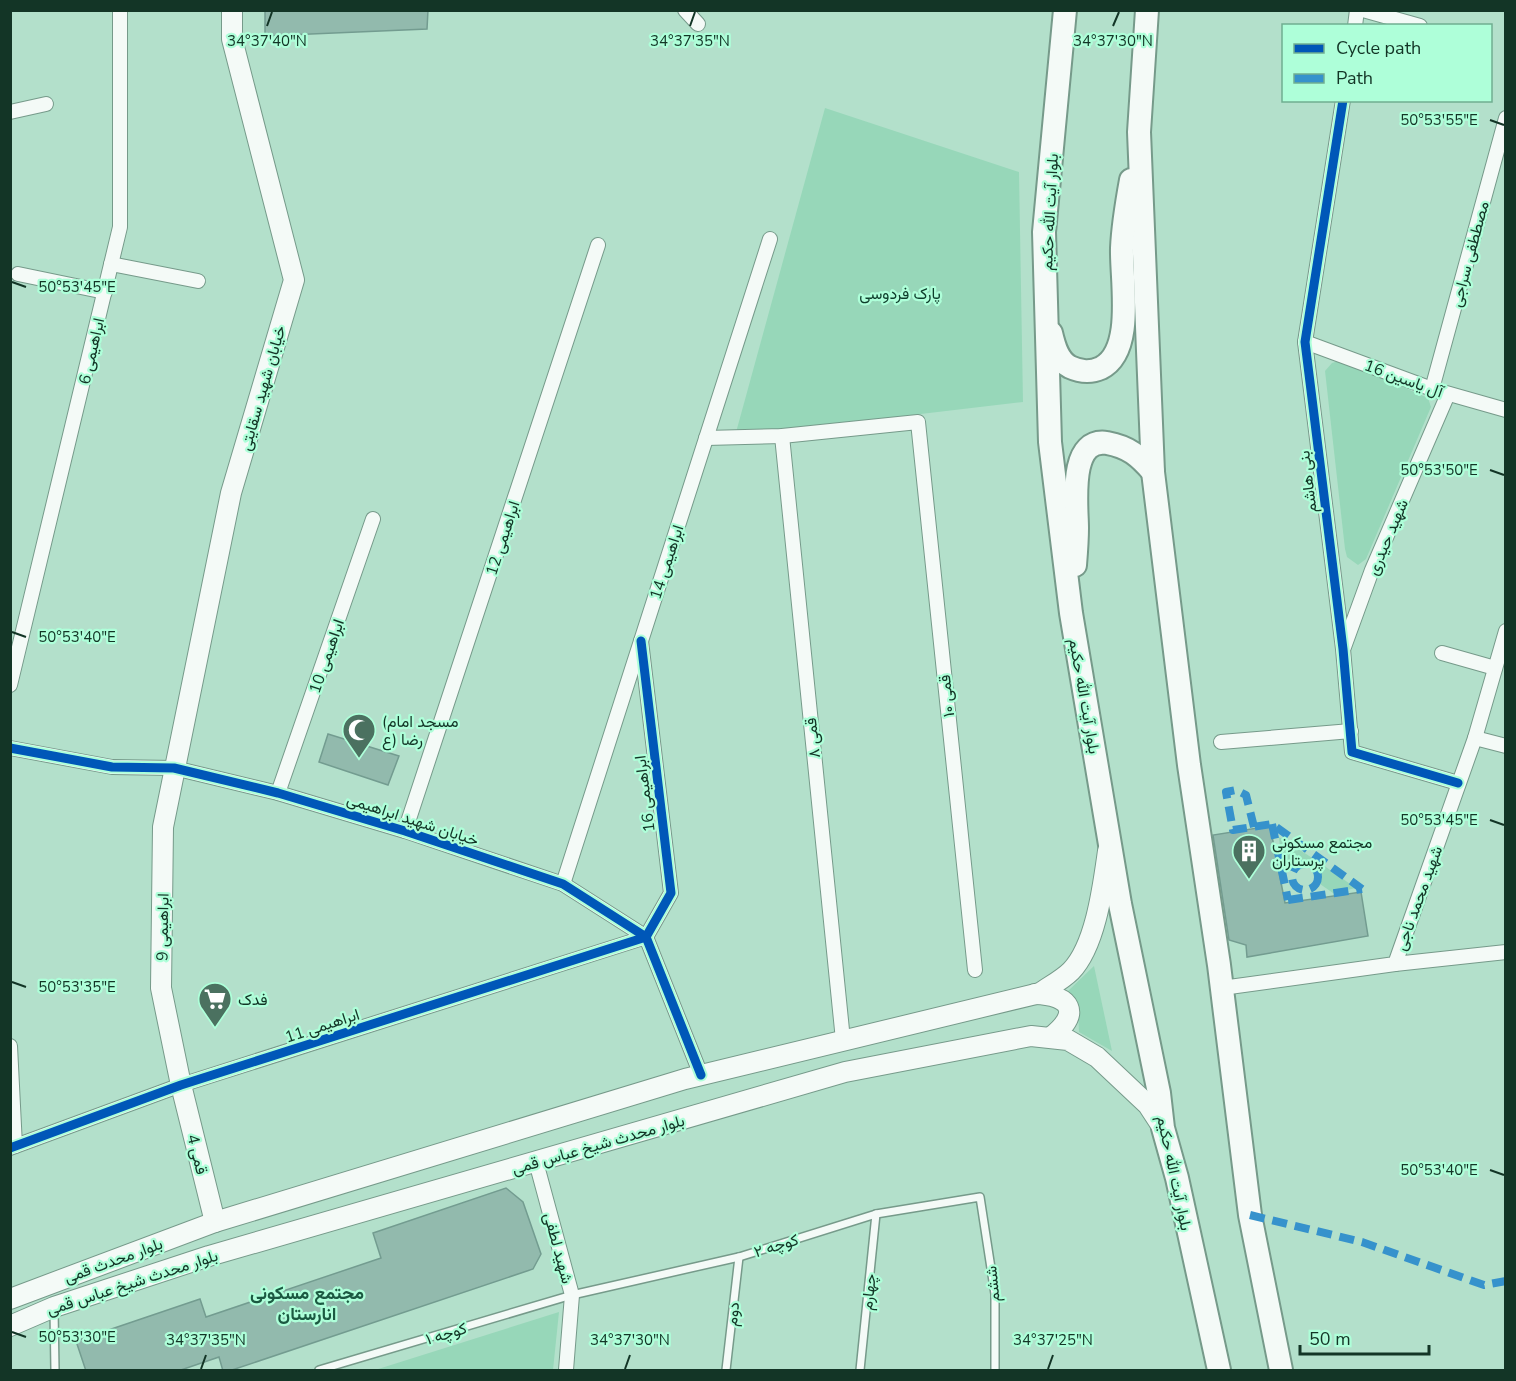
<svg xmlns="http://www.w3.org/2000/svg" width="1516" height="1381" viewBox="0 0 1516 1381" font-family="'Nunito Sans',Vazirmatn,sans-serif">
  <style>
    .green { fill: #97d7b9 }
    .building { fill: #92baad; stroke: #739c90; stroke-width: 1.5 }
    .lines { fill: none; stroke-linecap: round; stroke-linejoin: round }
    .lane-casing { stroke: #769a8a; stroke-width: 10 }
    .street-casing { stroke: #769a8a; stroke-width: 16 }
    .secondary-casing { stroke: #769a8a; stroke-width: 22 }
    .primary-casing { stroke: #769a8a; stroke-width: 26 }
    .lane { stroke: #f4faf7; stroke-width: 7 }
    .street { stroke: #f4faf7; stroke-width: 14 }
    .secondary { stroke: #f4faf7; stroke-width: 20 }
    .primary { stroke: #f4faf7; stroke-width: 22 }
    .quiet { stroke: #3692cc; stroke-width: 8; stroke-dasharray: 15 8; stroke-linecap: butt }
    .cycleway-casing { stroke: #aeffd9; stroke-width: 13 }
    .cycleway { stroke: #0057b8; stroke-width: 9 }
    .ticks { fill: none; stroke: #133526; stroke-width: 2 }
    .labels { text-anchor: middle; stroke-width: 4.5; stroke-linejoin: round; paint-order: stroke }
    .street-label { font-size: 16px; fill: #133526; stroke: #aeffd9 }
    .park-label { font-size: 16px; fill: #0e3d2b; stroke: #aeffd9 }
    .poi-label { font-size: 16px; fill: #133526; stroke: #aeffd9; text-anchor: start }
    .neighbourhood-label { font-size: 18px; font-weight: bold; fill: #1b5941; stroke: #aeffd9 }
    .ticks-label { font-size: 15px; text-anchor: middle; fill: #133526; stroke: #aeffd9; stroke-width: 4.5; stroke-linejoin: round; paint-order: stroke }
  </style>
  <rect width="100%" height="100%" fill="#b3e0cb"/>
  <g class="green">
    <polygon points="825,108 1019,172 1023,402 735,436"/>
    <polygon points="1342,360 1428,398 1431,407 1366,559 1358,565 1347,557 1345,549 1325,371 1332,363"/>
    <polygon points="1279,837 1314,859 1312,863 1304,861 1294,865 1281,860"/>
    <polygon points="1320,863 1356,888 1333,893 1320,884 1321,873 1317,867"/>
    <polygon points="1094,966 1112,1051 1079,1032 1078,1008 1068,991"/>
    <polygon points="559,1312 553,1370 375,1370"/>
  </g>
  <g class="building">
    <polygon points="265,10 428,10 427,29 265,36"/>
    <polygon points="328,734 399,756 388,785 319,762"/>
    <polygon points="1270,826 1285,903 1361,892 1368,936 1247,957 1246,945 1229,940 1213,835"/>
    <polygon points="506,1188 523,1202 541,1254 533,1269 229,1371 223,1371 219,1357 178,1371 86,1371 76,1341 200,1299 206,1317 381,1258 373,1233"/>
  </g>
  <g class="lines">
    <g class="lane-casing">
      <g id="lane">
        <polyline points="54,1310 55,1370"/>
        <polyline points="319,1370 572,1295 739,1257 876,1214 980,1197 995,1294 995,1370"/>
        <polyline points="726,1370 739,1257"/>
        <polyline points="860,1370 876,1214"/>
      </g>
    </g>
    <g class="street-casing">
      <g id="street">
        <polyline points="685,10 698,24"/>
        <polyline points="1363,10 1420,26"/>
        <polyline points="1355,26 1357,10"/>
        <polyline points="1343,100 1305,342 1343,649 1352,752 1458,783"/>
        <polyline points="10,112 46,104"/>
        <polyline points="111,264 198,281"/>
        <polyline points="18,274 105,292"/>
        <polyline points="1305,342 1432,389 1506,410"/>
        <polyline points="1432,389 1506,118"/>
        <polyline points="782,436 843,1040"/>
        <polyline points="706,438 782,436 918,422 975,970"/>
        <polyline points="1344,647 1372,570 1448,394"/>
        <polyline points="1442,653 1495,668"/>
        <polyline points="10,685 120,227 120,10"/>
        <polyline points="1475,738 1506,746"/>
        <polyline points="1221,742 1351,731"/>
        <polyline points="10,748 112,767 174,768 278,793 405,831 563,884 646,937 701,1075"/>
        <polyline points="278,793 373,519"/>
        <polyline points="405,831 598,245"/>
        <polyline points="563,884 770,239"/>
        <polyline points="1395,964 1506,952"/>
        <polyline points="1222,988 1395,964 1475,738 1506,631"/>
        <polyline points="10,1046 15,1146"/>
        <polyline points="10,1148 181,1085 646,937 671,893 641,641"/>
        <polyline points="536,1162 572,1295 566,1370"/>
      </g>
    </g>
    <g class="secondary-casing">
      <g id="secondary">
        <path d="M1035,994C1071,995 1082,1013 1051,1037"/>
        <polyline points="215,1222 181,1085 161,988 163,827 231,493 294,280 232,39 232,10"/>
        <path d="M10,1299L215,1222L685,1079L1040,993C1050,986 1062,980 1071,971C1096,945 1103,886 1108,851"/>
        <polyline points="10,1326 54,1307 209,1256 845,1072 1031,1036 1068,1040 1097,1057 1148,1105 1163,1128"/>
      </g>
    </g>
    <g class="primary-casing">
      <g id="primary">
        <polyline points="1065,10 1044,232 1050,442 1071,613 1120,904 1159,1093 1163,1128 1177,1178 1219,1370"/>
        <polyline points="1147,10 1139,132 1153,472 1189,765 1219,965 1250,1215 1281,1370"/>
        <path d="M1051,333C1054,346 1058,361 1070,367C1081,372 1090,373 1101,368C1135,351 1121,280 1122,248C1123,225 1127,202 1131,180"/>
        <path d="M1075,565C1076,553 1077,541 1077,528C1077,506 1068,437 1107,443C1129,447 1139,456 1153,472"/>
      </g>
    </g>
    <use href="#lane" class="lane"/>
    <use href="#street" class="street"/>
    <use href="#secondary" class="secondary"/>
    <use href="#primary" class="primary"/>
    <g class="quiet">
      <polyline points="1272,824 1288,900"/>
      <polyline points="1254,827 1246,795 1236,790 1226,792 1233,830 1272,824 1362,889"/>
      <circle cx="1305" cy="877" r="13"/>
      <polyline points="1288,900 1362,889"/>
      <polyline points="1250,1215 1362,1242 1484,1285 1506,1281"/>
    </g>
    <g class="cycleway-casing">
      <g id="cycleway">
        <polyline points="1343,100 1305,342 1343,649 1352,752 1458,783"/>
        <polyline points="10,748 112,767 174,768 278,793 405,831 563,884 646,937 701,1075"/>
        <polyline points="10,1148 181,1085 646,937 671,893 641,641"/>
      </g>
    </g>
    <use href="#cycleway" class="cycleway"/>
  </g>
  <path class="ticks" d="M267,26L272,12M690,26L695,12M1113,26L1119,12M1490,120L1504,125M12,282L26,287M1490,470L1504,475M12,632L26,637M1490,820L1504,825M12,982L26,987M1490,1170L1504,1175M12,1332L26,1337M201,1369L206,1355M625,1369L630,1355M1048,1369L1053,1355"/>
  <defs>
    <g id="mosque-pin" transform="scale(1.725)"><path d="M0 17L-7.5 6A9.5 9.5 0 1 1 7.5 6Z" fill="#4b7160" stroke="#aeffd9"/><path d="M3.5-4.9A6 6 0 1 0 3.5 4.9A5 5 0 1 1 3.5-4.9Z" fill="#fff"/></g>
    <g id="building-pin" transform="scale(1.725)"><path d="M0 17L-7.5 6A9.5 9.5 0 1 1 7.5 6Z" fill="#4b7160" stroke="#aeffd9"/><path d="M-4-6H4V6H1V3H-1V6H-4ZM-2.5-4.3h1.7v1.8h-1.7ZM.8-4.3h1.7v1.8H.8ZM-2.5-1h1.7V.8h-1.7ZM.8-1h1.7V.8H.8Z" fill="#fff"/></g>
    <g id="supermarket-pin" transform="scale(1.725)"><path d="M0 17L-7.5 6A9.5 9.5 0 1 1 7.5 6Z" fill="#4b7160" stroke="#aeffd9"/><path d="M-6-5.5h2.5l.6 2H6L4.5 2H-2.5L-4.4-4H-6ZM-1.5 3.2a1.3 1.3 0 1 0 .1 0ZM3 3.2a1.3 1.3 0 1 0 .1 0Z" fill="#fff"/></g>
  </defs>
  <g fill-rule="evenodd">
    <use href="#mosque-pin" x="359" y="730"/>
    <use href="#building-pin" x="1249" y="851"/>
    <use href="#supermarket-pin" x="215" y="999"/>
  </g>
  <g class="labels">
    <g class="street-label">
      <text transform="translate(1049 212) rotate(-87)" y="6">بلوار آیت الله حکیم</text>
      <text transform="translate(1469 254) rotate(-75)" y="6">مصططفی سراجی</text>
      <text transform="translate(91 351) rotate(-77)" y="6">ابراهیمی 6</text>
      <text transform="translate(1404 378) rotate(20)" y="6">آل یاسین 16</text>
      <text transform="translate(262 388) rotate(-74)" y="6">خیابان شهید سقایتی</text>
      <text transform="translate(1307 482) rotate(-97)" y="6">بنی هاشم</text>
      <text transform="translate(1387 537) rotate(-67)" y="6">شهید حیدری</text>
      <text transform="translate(502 538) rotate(-72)" y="6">ابراهیمی 12</text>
      <text transform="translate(666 562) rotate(-72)" y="6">ابراهیمی 14</text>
      <text transform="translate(326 656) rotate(-71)" y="6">ابراهیمی 10</text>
      <text transform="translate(946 696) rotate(-96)" y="6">قمی ۱۰</text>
      <text transform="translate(1085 696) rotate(80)" y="6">بلوار آیت الله حکیم</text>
      <text transform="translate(812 738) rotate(-96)" y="6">قمی ۸</text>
      <text transform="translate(644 794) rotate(-97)" y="6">ابراهیمی 16</text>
      <text transform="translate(413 819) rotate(18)" y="6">خیابان شهید ابراهیمی</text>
      <text transform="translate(1418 898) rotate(-70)" y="6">شهید محمد ناجی</text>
      <text transform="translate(162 927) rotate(-89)" y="6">ابراهیمی 9</text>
      <text transform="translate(322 1025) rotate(-18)" y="6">ابراهیمی 11</text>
      <text transform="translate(598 1144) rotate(-16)" y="6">بلوار محدث شیخ عباس قمی</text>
      <text transform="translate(198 1154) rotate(76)" y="6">قمی 4</text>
      <text transform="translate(1175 1173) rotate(78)" y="6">بلوار آیت الله حکیم</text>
      <text transform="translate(776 1245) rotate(-17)" y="6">کوچه ۲</text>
      <text transform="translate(559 1248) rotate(75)" y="6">شهید لطفی</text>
      <text transform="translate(113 1260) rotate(-20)" y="6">بلوار محدث قمی</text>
      <text transform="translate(132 1282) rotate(-18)" y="6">بلوار محدث شیخ عباس قمی</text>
      <text transform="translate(992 1284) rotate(-96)" y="6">ششم</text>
      <text transform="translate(868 1292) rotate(-84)" y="6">چهارم</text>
      <text transform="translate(732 1314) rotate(-84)" y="6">دوم</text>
      <text transform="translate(446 1333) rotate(-17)" y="6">کوچه ۱</text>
    </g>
    <g class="park-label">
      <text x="900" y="299">پارک فردوسی</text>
    </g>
    <g class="poi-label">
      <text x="382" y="727">(مسجد امام<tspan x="382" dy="18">رضا (ع</tspan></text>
      <text x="1272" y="848">مجتمع مسکونی<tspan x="1272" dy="18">پرستاران</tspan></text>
      <text x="238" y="1005">فدک</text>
    </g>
    <g class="neighbourhood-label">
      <text x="307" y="1299">مجتمع مسکونی<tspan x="307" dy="21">انارستان</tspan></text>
    </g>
  </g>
  <g class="ticks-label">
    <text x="267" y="46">34°37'40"N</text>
    <text x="690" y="46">34°37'35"N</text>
    <text x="1113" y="46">34°37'30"N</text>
    <text x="1439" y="125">50°53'55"E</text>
    <text x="77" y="292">50°53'45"E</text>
    <text x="1439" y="475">50°53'50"E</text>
    <text x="77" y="642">50°53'40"E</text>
    <text x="1439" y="825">50°53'45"E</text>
    <text x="77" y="992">50°53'35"E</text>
    <text x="1439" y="1175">50°53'40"E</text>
    <text x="77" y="1342">50°53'30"E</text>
    <text x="206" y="1345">34°37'35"N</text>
    <text x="630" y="1345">34°37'30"N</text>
    <text x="1053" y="1345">34°37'25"N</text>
  </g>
  <rect width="1516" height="1381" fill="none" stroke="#133526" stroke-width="24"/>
  <rect x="1282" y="24" width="210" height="78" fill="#aeffd9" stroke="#70ae91" stroke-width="1.5"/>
  <rect x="1294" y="44" width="30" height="9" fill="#0057b8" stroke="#70ae91" stroke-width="1.5"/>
  <text x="1336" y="54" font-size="18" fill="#133526">Cycle path</text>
  <rect x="1294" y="74" width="30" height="9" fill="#3692cc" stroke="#70ae91" stroke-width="1.5"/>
  <text x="1336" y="84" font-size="18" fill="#133526">Path</text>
  <path d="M1300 1345v9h129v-9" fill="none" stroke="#133526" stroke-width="3"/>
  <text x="1309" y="1345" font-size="18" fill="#133526" stroke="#aeffd9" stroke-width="4.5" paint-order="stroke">50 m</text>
</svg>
